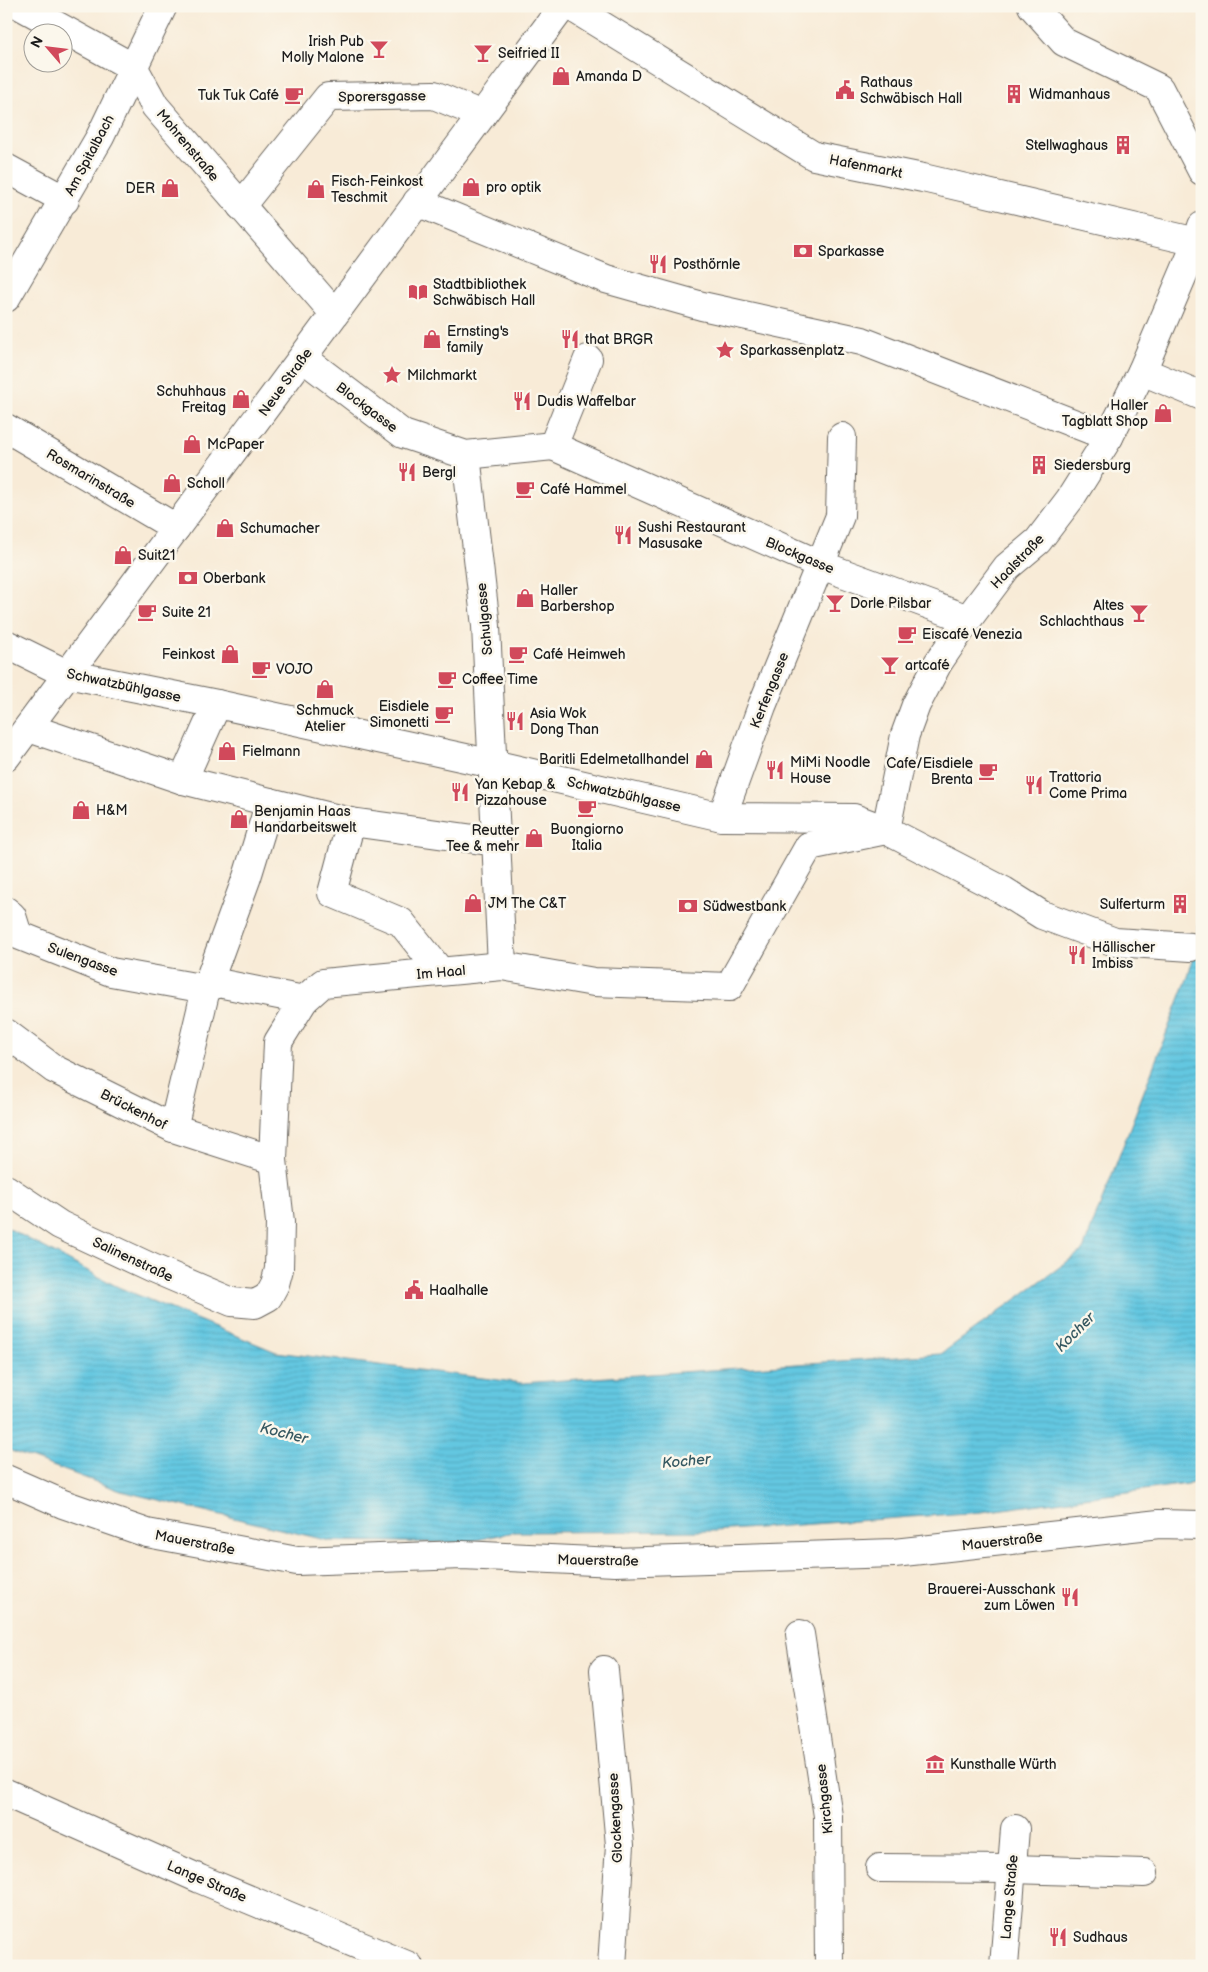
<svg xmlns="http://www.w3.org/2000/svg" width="1208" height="1972" viewBox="0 0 1208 1972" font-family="'Balsamiq Sans',sans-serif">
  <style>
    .water { fill: url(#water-rules); stroke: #40727e }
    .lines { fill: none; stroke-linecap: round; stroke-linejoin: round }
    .street-casing { stroke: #69645d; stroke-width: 30 }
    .street { stroke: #fff; stroke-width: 28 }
    .labels { text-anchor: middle; stroke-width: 5; stroke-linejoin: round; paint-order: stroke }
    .poi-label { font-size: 14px; fill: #1c1c1c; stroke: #fbf7ec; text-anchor: start }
    .street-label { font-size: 14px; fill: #1c1c1c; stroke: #fbf7ec }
    .water-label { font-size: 15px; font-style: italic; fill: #355861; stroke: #fbf7ec }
  </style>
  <defs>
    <pattern id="water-rules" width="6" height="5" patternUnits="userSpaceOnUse" patternTransform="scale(1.25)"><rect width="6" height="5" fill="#63c7e1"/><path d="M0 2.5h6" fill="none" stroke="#55aac0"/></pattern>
  </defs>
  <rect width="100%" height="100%" fill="#fbf7ec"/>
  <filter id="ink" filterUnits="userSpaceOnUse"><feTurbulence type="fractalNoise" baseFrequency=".02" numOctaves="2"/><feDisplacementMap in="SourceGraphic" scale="10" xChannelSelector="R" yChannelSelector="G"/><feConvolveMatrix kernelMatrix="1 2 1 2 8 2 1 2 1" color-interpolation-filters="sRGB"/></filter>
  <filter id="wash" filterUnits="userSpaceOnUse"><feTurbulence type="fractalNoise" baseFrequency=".0096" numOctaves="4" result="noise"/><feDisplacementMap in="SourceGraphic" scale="20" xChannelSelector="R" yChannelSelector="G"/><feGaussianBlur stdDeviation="1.12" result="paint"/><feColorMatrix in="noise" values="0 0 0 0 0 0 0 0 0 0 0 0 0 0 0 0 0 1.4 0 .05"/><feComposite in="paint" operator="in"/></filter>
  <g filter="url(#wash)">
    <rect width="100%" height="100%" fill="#f8ebd7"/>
    <polygon class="water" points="1202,911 1202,1482 981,1512 715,1531 514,1532 462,1543 330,1541 121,1491 6,1449 6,1227 118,1287 276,1352 522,1383 941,1354 1083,1250 1189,974"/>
  </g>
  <g filter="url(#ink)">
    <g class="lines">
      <g class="street-casing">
        <g id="street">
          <polyline points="21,6 134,68 155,106 334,313"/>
          <polyline points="570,6 814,156 923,178 1197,242"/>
          <polyline points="1032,6 1064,42 1159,88 1202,171"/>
          <polyline points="6,168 65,200"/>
          <polyline points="417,202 606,279 702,306 862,341 1109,437"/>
          <polyline points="241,206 328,97 434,95 482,115"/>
          <polyline points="6,298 100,137 163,6"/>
          <polyline points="303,358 403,434 466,455 553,446 588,359"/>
          <polyline points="1142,371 1202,396"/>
          <polyline points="6,428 176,528"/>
          <polyline points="553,446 821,565 968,619"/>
          <polyline points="466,455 486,626 502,966"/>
          <polyline points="6,644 67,674 217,704 493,764 722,817 854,818 886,830 1004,891 1042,915 1115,942 1191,947"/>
          <polyline points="29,728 183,780 270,802 351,822 496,842"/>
          <polyline points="6,757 563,6"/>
          <polyline points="183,780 217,704"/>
          <polyline points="722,817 762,706 840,516 842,437"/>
          <polyline points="351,822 332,893 401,922 440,971"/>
          <polyline points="6,911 12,916 18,935 111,972 206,989 218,983 304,1000"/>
          <polyline points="6,1033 54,1069 173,1128 273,1160"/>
          <polyline points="173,1128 206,989 247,877 270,802"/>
          <polyline points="6,1189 60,1225 150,1267 232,1302 255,1304 268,1297 275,1284 279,1269 280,1222 273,1160 278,1042 304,1000 323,983 502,966 594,982 729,987 809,846 886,830 905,735 916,705 938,663 968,619 1007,567 1038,541 1070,499 1109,437 1142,371 1197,242 1202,226"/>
          <polyline points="6,1479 63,1504 147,1533 297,1561 462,1555 615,1562 894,1553 1159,1524 1202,1525"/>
          <polyline points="800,1634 828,1816 829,1966"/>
          <polyline points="604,1670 620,1845 612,1966"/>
          <polyline points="6,1793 200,1879 409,1966"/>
          <polyline points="880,1868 1012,1869 1144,1873"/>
          <polyline points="1004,1966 1015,1829"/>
        </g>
      </g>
      <use href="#street" class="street"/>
    </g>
  </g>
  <defs>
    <g id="bar-bare" transform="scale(1.5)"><path d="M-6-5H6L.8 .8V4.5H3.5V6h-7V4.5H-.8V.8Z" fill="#d1495b" stroke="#fbf7ec" stroke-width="2.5" paint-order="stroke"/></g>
    <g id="shop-bare" transform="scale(1.5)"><path d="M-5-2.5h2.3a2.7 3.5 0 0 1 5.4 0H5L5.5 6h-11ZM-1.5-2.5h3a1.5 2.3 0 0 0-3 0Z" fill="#d1495b" stroke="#fbf7ec" stroke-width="2.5" paint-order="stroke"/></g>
    <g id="civic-bare" transform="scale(1.5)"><path d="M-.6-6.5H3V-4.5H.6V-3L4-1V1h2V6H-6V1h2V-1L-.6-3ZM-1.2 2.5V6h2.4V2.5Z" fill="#d1495b" stroke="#fbf7ec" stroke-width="2.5" paint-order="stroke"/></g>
    <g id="building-bare" transform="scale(1.5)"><path d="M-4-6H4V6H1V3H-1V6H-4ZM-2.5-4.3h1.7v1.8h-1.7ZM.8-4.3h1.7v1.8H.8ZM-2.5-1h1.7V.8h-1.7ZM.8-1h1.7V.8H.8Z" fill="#d1495b" stroke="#fbf7ec" stroke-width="2.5" paint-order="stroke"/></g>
    <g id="cafe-bare" transform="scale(1.5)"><path d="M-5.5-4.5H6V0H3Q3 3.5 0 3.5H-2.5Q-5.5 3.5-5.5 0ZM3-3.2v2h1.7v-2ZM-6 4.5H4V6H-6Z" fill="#d1495b" stroke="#fbf7ec" stroke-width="2.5" paint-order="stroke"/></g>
    <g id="bank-bare" transform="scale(1.5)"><path d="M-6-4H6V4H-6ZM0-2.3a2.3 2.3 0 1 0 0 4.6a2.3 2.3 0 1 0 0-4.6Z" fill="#d1495b" stroke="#fbf7ec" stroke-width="2.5" paint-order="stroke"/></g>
    <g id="restaurant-bare" transform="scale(1.5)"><path d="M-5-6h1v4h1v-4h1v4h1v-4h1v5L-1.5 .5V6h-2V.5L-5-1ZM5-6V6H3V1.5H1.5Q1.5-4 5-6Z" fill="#d1495b" stroke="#fbf7ec" stroke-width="2.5" paint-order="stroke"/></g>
    <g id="library-bare" transform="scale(1.5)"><path d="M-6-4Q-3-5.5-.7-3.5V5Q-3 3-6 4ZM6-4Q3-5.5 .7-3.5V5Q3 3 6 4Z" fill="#d1495b" stroke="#fbf7ec" stroke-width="2.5" paint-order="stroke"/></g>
    <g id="sight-bare" transform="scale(1.5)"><path d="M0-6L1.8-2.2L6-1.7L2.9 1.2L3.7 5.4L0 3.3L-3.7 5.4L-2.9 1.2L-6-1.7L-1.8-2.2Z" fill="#d1495b" stroke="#fbf7ec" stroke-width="2.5" paint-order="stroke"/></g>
    <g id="museum-bare" transform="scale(1.5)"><path d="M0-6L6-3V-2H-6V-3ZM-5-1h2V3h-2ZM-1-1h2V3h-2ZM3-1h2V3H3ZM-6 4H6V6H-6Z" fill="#d1495b" stroke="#fbf7ec" stroke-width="2.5" paint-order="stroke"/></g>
  </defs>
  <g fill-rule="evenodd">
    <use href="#bar-bare" x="379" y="49"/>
    <use href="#bar-bare" x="483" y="53"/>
    <use href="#shop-bare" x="561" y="76"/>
    <use href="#civic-bare" x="845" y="90"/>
    <use href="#building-bare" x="1014" y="94"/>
    <use href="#cafe-bare" x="294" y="95"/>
    <use href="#building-bare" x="1123" y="145"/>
    <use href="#shop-bare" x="471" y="187"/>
    <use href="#shop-bare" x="170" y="188"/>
    <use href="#shop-bare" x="316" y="189"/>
    <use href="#bank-bare" x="803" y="251"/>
    <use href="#restaurant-bare" x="658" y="264"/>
    <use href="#library-bare" x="418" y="292"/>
    <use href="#shop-bare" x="432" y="339"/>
    <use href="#restaurant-bare" x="570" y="339"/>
    <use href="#sight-bare" x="725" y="350"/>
    <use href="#sight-bare" x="392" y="375"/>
    <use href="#shop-bare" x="241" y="399"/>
    <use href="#restaurant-bare" x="522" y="401"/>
    <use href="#shop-bare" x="1163" y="413"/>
    <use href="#shop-bare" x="192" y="444"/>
    <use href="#building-bare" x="1039" y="465"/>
    <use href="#restaurant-bare" x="407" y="472"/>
    <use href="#shop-bare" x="172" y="483"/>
    <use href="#cafe-bare" x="525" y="489"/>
    <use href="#shop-bare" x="225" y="528"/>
    <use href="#restaurant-bare" x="623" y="535"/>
    <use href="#shop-bare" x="123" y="555"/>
    <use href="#bank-bare" x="188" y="578"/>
    <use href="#shop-bare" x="525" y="598"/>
    <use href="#bar-bare" x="835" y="603"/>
    <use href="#cafe-bare" x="147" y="612"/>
    <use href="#bar-bare" x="1139" y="613"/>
    <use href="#cafe-bare" x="907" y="634"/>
    <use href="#shop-bare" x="230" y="654"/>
    <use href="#cafe-bare" x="518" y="654"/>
    <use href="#bar-bare" x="890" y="665"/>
    <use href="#cafe-bare" x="261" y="669"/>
    <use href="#cafe-bare" x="447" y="679"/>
    <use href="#shop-bare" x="325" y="689"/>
    <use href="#cafe-bare" x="444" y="714"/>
    <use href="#restaurant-bare" x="515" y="721"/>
    <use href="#shop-bare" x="227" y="751"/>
    <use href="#shop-bare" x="704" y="759"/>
    <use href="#restaurant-bare" x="775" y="770"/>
    <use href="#cafe-bare" x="988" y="771"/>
    <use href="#restaurant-bare" x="1034" y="785"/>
    <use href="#restaurant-bare" x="460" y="792"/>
    <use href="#cafe-bare" x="587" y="808"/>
    <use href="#shop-bare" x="81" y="810"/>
    <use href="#shop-bare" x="239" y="819"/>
    <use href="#shop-bare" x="534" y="838"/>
    <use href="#shop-bare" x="473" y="903"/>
    <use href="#building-bare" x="1180" y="904"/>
    <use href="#bank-bare" x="688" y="906"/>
    <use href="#restaurant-bare" x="1077" y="955"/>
    <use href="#civic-bare" x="414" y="1290"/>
    <use href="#restaurant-bare" x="1070" y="1597"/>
    <use href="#museum-bare" x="935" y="1764"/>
    <use href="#restaurant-bare" x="1058" y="1937"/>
  </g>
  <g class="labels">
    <g class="poi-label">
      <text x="364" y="46" text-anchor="end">Irish Pub<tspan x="364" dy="16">Molly Malone</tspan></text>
      <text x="498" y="58">Seifried II</text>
      <text x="576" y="81">Amanda D</text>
      <text x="860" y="87">Rathaus<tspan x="860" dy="16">Schwäbisch Hall</tspan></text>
      <text x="1029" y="99">Widmanhaus</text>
      <text x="279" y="100" text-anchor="end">Tuk Tuk Café</text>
      <text x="1108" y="150" text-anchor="end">Stellwaghaus</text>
      <text x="331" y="186">Fisch-Feinkost<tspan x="331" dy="16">Teschmit</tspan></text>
      <text x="486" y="192">pro optik</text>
      <text x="155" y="193" text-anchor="end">DER</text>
      <text x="818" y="256">Sparkasse</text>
      <text x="673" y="269">Posthörnle</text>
      <text x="433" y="289">Stadtbibliothek<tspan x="433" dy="16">Schwäbisch Hall</tspan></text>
      <text x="447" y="336">Ernsting's<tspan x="447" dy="16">family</tspan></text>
      <text x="585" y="344">that BRGR</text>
      <text x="740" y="355">Sparkassenplatz</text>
      <text x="407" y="380">Milchmarkt</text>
      <text x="226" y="396" text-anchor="end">Schuhhaus<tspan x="226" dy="16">Freitag</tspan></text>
      <text x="537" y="406">Dudis Waffelbar</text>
      <text x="1148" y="410" text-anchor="end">Haller<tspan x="1148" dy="16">Tagblatt Shop</tspan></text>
      <text x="207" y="449">McPaper</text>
      <text x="1054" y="470">Siedersburg</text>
      <text x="422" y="477">Bergl</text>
      <text x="187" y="488">Scholl</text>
      <text x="540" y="494">Café Hammel</text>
      <text x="638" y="532">Sushi Restaurant<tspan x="638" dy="16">Masusake</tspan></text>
      <text x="240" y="533">Schumacher</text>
      <text x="138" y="560">Suit21</text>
      <text x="203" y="583">Oberbank</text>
      <text x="540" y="595">Haller<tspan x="540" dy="16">Barbershop</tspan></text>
      <text x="850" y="608">Dorle Pilsbar</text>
      <text x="1124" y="610" text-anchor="end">Altes<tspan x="1124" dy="16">Schlachthaus</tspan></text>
      <text x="162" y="617">Suite 21</text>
      <text x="922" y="639">Eiscafé Venezia</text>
      <text x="215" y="659" text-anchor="end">Feinkost</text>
      <text x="533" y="659">Café Heimweh</text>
      <text x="905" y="670">artcafé</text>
      <text x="276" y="674">VOJO</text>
      <text x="462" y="684">Coffee Time</text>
      <text x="429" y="711" text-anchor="end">Eisdiele<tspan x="429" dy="16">Simonetti</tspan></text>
      <text x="325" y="715" text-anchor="middle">Schmuck<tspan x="325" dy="16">Atelier</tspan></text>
      <text x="530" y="718">Asia Wok<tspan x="530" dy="16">Dong Than</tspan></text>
      <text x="242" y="756">Fielmann</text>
      <text x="689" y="764" text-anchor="end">Baritli Edelmetallhandel</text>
      <text x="790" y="767">MiMi Noodle<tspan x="790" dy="16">House</tspan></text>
      <text x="973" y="768" text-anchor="end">Cafe/Eisdiele<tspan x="973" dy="16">Brenta</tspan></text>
      <text x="1049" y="782">Trattoria<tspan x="1049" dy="16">Come Prima</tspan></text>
      <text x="475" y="789">Yan Kebap &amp;<tspan x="475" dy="16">Pizzahouse</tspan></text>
      <text x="96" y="815">H&amp;M</text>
      <text x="254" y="816">Benjamin Haas<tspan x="254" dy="16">Handarbeitswelt</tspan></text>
      <text x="587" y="834" text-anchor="middle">Buongiorno<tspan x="587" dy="16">Italia</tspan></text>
      <text x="519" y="835" text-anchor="end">Reutter<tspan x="519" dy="16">Tee &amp; mehr</tspan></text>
      <text x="488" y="908">JM The C&amp;T</text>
      <text x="1165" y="909" text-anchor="end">Sulferturm</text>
      <text x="703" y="911">Südwestbank</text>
      <text x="1092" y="952">Hällischer<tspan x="1092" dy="16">Imbiss</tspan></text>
      <text x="429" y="1295">Haalhalle</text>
      <text x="1055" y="1594" text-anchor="end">Brauerei-Ausschank<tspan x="1055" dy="16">zum Löwen</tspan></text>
      <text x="950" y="1769">Kunsthalle Würth</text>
      <text x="1073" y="1942">Sudhaus</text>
    </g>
    <g class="street-label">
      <text transform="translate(382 96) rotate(-1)" y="5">Sporersgasse</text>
      <text transform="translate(188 145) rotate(50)" y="5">Mohrenstraße</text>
      <text transform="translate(89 155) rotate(-62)" y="5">Am Spitalbach</text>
      <text transform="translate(866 166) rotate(11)" y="5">Hafenmarkt</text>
      <text transform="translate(285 382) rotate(-54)" y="5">Neue Straße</text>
      <text transform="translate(367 407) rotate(37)" y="5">Blockgasse</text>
      <text transform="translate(91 478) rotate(31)" y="5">Rosmarinstraße</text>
      <text transform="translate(800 555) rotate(23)" y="5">Blockgasse</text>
      <text transform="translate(1017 561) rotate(-46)" y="5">Haalstraße</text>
      <text transform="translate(484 619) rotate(-95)" y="5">Schulgasse</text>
      <text transform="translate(124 685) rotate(12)" y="5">Schwatzbühlgasse</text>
      <text transform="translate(769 690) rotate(-68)" y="5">Kerfengasse</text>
      <text transform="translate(624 794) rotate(13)" y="5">Schwatzbühlgasse</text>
      <text transform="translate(83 959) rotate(20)" y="5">Sulengasse</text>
      <text transform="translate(441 972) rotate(-5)" y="5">Im Haal</text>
      <text transform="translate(134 1109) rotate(27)" y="5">Brückenhof</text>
      <text transform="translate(133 1259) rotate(25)" y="5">Salinenstraße</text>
      <text transform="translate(1002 1541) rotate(-6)" y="5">Mauerstraße</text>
      <text transform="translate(195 1542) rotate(11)" y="5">Mauerstraße</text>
      <text transform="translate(598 1560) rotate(1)" y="5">Mauerstraße</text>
      <text transform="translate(824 1799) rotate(-96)" y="5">Kirchgasse</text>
      <text transform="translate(615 1818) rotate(-93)" y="5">Glockengasse</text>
      <text transform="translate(207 1881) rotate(23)" y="5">Lange Straße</text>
      <text transform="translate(1009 1897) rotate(-85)" y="5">Lange Straße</text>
    </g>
    <g class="water-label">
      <text transform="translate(1075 1332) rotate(-45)" y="5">Kocher</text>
      <text transform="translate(284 1433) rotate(14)" y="5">Kocher</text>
      <text transform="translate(686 1461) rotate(-5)" y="5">Kocher</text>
    </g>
  </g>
  <rect width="1208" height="1972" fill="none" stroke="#fbf7ec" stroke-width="25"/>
  <g transform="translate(48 48) rotate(298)"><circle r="24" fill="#fbf7ec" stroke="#a29f99"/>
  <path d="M0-4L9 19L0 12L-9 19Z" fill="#d1495b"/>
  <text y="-8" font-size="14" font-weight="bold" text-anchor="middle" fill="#1c1c1c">N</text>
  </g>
</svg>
